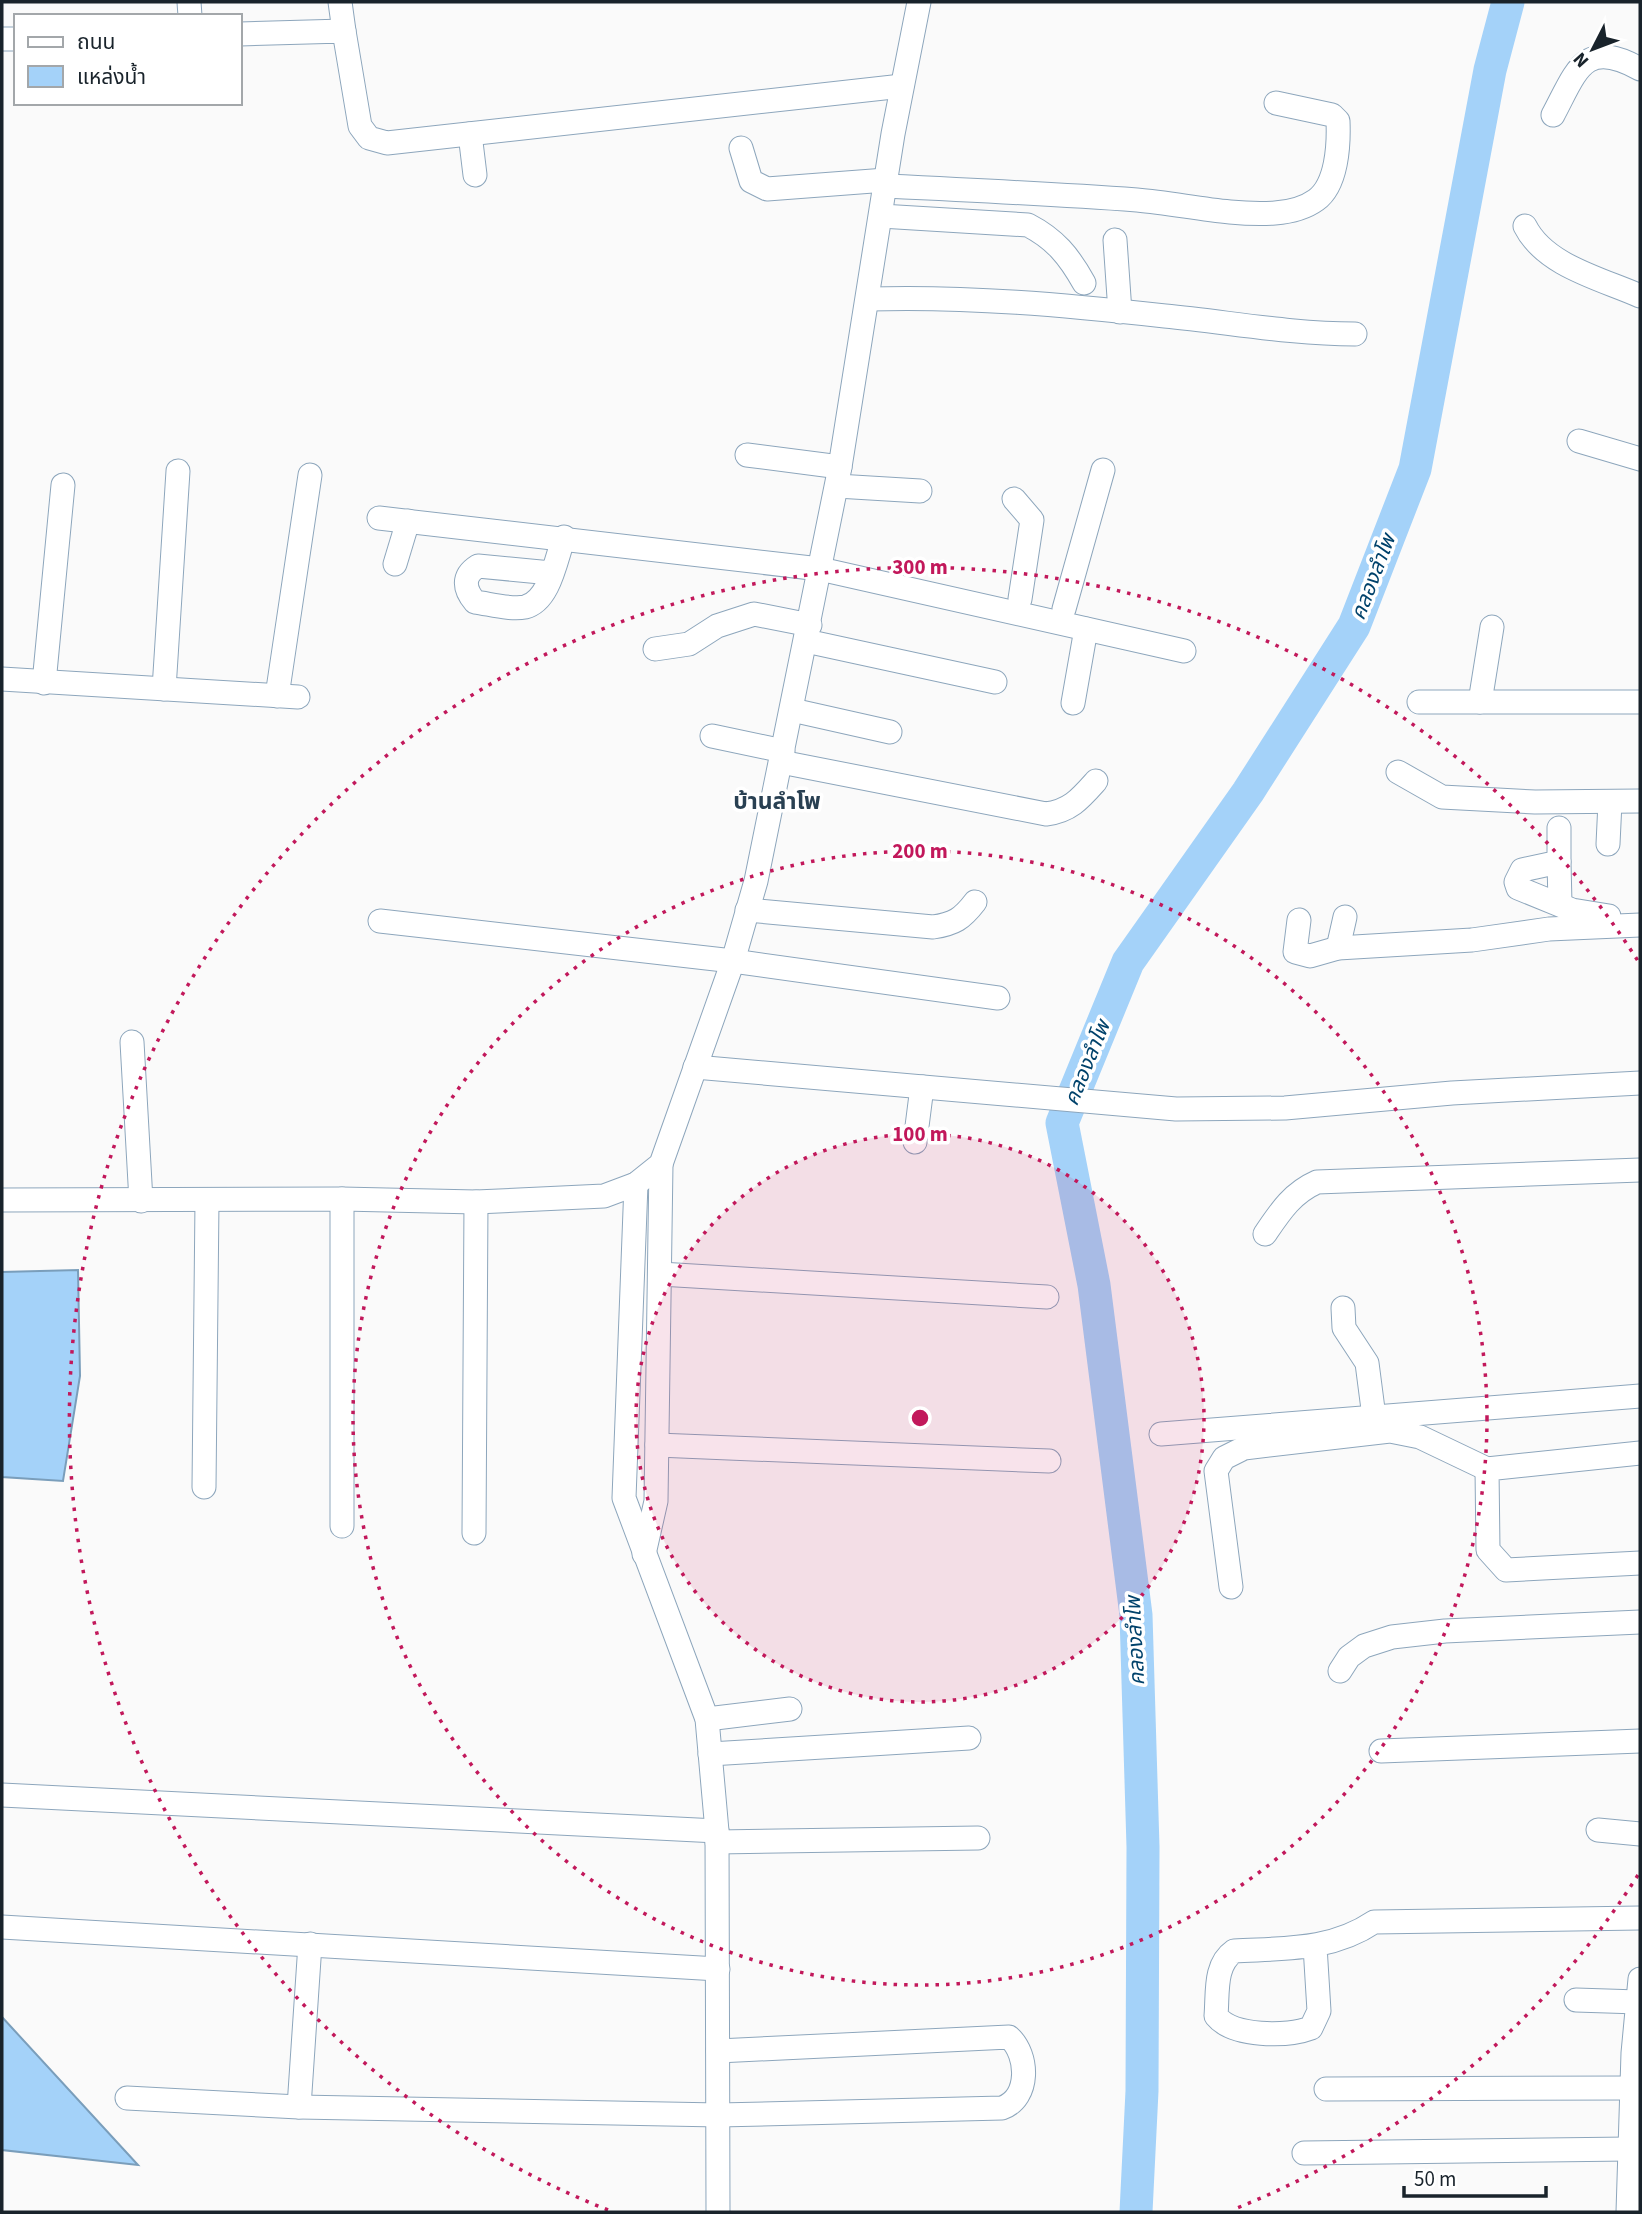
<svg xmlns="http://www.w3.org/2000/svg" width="1642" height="2214" viewBox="0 0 1642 2214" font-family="'Source Sans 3','Noto Sans Thai',sans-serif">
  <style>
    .water { fill: #a4d2f9; stroke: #7a9ebb; stroke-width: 2 }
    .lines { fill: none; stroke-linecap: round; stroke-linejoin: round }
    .river { stroke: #a4d2f9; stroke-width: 33 }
    .minor-casing { stroke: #8da6bc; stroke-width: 25 }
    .minor { stroke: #fff; stroke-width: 23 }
    .ring { fill: none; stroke: #c2185b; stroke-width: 3.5; stroke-dasharray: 3.5 7 }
    .labels { text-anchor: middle; stroke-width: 7; stroke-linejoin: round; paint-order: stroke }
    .water-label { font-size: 21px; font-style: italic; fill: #00426b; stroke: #fff }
    .quarter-label { font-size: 23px; font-weight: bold; fill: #294052; stroke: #fff }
    .centre { fill: #c2185b; stroke: #fff; stroke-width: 3.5 }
    .ring-label { font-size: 21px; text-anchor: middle; font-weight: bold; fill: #c2185b; stroke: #fff; stroke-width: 7; stroke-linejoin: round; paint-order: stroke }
  </style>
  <rect width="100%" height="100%" fill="#fafafa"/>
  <g class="water">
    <polygon points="78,1270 80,1376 63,1481 2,1477 2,1272"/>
    <polygon points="2,2017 138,2165 2,2150"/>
  </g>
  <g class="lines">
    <polyline class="river" points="1136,2212 1142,2091 1143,1847 1136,1615 1094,1285 1062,1123 1128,962 1248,792 1354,626 1415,469 1490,70 1508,2"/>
    <g class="minor-casing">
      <g id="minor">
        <polyline points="189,2 190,16"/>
        <polyline points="340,2 344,31"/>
        <polyline points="240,34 344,31 360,126 369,138 387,143 902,86"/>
        <polyline points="2,39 16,39"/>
        <path d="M1553,115C1577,70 1584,38 1640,69"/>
        <polyline points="470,134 475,175"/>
        <polyline points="741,148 751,181 767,189 886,180"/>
        <path d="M886,186C970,190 1053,194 1137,200C1183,204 1229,216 1275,213C1288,212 1305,208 1316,200C1337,185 1339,145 1338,121L1332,115L1276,103"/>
        <path d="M881,216L1028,225C1055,239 1069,256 1084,283"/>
        <path d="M1525,226C1545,266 1602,279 1640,296"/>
        <polyline points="1115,240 1120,312"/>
        <path d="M868,299C967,296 1066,305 1165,316C1228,322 1291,334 1355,334"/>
        <polyline points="1579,441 1640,459"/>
        <polyline points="747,455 840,467"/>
        <polyline points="837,486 920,491"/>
        <polyline points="1014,499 1032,520 1020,599"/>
        <polyline points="379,518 820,569 1184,651"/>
        <polyline points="395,564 408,521"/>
        <path d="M551,573L478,566C462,576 464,589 475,602C490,604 511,610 525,607C550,601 556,558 564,537"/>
        <polyline points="1064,609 1103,470"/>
        <polyline points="806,641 995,682"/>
        <polyline points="655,649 689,644 717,626 754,614 810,625"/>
        <polyline points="2,679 298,697"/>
        <polyline points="44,683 63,485"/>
        <polyline points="164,689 178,471"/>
        <polyline points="277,696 310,475"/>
        <polyline points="1419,702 1640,702"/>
        <polyline points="1480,702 1492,627"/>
        <polyline points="1073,703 1086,629"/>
        <polyline points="792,710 890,732"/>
        <polyline points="712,736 783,751"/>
        <path d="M781,762L1046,814C1070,811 1080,799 1096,781"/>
        <polyline points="1398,772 1442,797 1535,802 1640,801"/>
        <polyline points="1559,828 1559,862 1522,870 1516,882 1518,888 1572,910 1609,916"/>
        <polyline points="1608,844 1610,802"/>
        <polyline points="1559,862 1560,904"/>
        <path d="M747,910L933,927C954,924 962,919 975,902"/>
        <polyline points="1299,920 1295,952 1310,956 1338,948 1472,940 1549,929 1640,925"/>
        <polyline points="380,921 733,961 998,998"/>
        <polyline points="1338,948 1345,917"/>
        <polyline points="132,1042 141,1201"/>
        <polyline points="695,1067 1176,1109 1285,1108 1452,1093 1640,1083"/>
        <polyline points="915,1142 922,1087"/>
        <polyline points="636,1184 624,1498 707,1719 717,1831 718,2212"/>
        <polyline points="2,1200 342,1199 476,1202 604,1196 636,1184 661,1164 733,961 756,881 840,467 893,134 919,2"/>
        <path d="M1265,1234C1280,1212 1292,1193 1317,1182L1640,1170"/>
        <polyline points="660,1274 1047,1297"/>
        <polyline points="1343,1308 1344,1328 1367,1363 1374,1417"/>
        <polyline points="1161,1434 1640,1396"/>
        <polyline points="657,1445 1049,1461"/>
        <polyline points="1640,1453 1487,1469 1488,1550 1506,1570 1640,1563"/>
        <polyline points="204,1487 207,1201"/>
        <polyline points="342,1526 342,1199"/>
        <polyline points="474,1533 476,1202"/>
        <polyline points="644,1554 656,1501 661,1164"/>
        <polyline points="1231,1587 1216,1471 1224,1458 1244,1448 1390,1431 1420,1437 1487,1469"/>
        <polyline points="1340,1671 1349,1657 1364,1646 1392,1637 1445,1631 1640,1622"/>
        <polyline points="707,1719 790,1709"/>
        <polyline points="1381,1751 1640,1741"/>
        <polyline points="710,1754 969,1738"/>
        <polyline points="2,1795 717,1831"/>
        <polyline points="1598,1830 1640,1834"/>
        <polyline points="717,1842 978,1838"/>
        <polyline points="2,1927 718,1969"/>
        <path d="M1315,1946L1319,2011L1311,2028C1287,2037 1233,2037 1216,2016C1218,1992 1214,1965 1234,1951C1284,1948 1331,1951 1374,1922L1640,1918"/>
        <polyline points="1576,2000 1638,2002"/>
        <polyline points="1326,2089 1631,2088"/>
        <path d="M127,2098L299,2107L719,2115L1002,2108C1030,2098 1029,2055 1009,2037L718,2051"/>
        <polyline points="299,2107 310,1944"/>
        <polyline points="1304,2153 1629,2149"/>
        <polyline points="1628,2212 1633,2053 1640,1979"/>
      </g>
    </g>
    <use href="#minor" class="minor"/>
  </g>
  <circle cx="920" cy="1418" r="284" fill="#c2185b" fill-opacity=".12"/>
  <g class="ring">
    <circle cx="920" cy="1418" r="284"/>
    <circle cx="920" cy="1418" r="567"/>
    <path d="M1638 1875A851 851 0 0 1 1232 2210M608 2210A851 851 0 1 1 1638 961"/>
  </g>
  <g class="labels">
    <g class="water-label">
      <text transform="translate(1373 577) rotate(-69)" y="7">คลองลำโพ</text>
      <text transform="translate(1087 1063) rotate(-68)" y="7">คลองลำโพ</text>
      <text transform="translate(1135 1641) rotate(-93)" y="7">คลองลำโพ</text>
    </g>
    <g class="quarter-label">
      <text x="777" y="809">บ้านลำโพ</text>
    </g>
  </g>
  <circle cx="920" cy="1418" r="10" class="centre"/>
  <g class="ring-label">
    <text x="920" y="574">300 m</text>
    <text x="920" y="858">200 m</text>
    <text x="920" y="1141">100 m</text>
  </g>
  <rect width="1642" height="2214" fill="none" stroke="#19232b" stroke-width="7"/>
  <rect x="14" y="14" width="228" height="91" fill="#ffffff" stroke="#a3a7aa" stroke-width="2"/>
  <rect x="28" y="37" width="35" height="10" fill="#ffffff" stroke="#a3a7aa" stroke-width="2"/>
  <text x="77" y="49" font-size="21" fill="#19232b">ถนน</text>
  <rect x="28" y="66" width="35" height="21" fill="#a4d2f9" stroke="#a3a7aa" stroke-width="2"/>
  <text x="77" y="84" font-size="21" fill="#19232b">แหล่งน้ำ</text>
  <g transform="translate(1593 49) rotate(228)" stroke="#ffffff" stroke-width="5" paint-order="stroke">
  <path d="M0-5L12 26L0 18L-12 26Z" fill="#19232b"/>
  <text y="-10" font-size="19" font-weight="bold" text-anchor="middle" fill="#19232b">N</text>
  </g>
  <path d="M1404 2186v10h142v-10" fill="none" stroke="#19232b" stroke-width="3.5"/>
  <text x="1414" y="2186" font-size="21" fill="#19232b" stroke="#ffffff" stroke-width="5" paint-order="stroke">50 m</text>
</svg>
